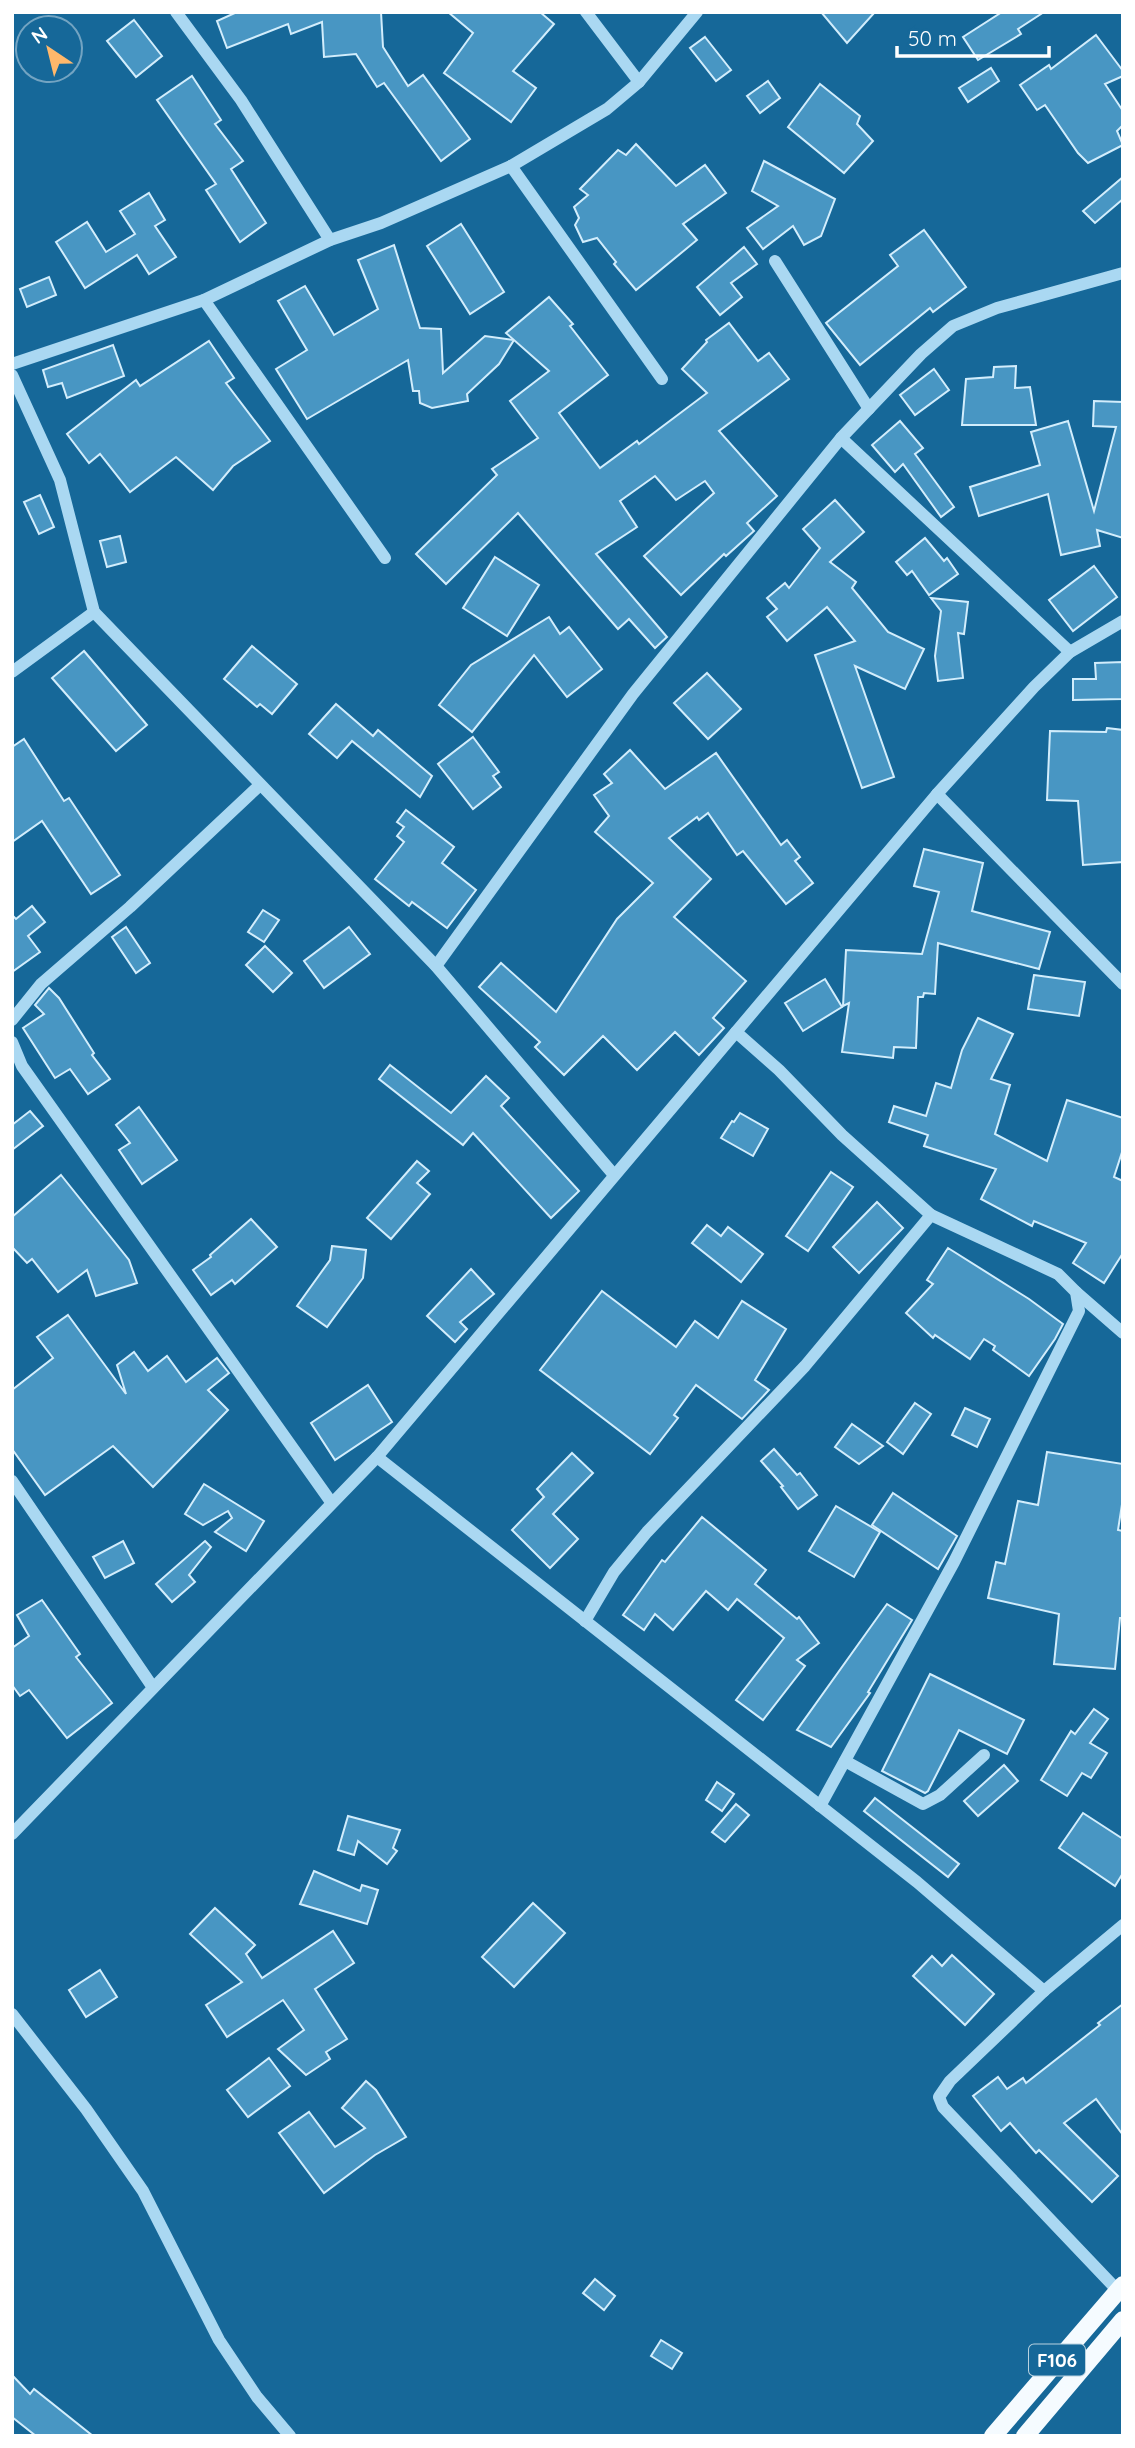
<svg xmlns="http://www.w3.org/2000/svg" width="1135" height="2448" viewBox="0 0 1135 2448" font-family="Quicksand,sans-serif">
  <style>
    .building { fill: #4896c3; stroke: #d2edfc; stroke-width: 2 }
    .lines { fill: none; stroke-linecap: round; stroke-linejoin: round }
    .minor { stroke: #aad8f2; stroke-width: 12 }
    .major { stroke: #f5fbff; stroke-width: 18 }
    .labels { text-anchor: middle; stroke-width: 5; stroke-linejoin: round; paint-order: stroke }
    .shield { fill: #166899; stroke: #b9d2e0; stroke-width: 2 }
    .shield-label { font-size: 19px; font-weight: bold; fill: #fff }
  </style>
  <rect width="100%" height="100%" fill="#166899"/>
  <g class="building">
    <polygon points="237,12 381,12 383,47 408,86 423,75 470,139 441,161 384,83 377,87 356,54 324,57 322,22 291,34 288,24 227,48 217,21"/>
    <polygon points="448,12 540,12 554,24 513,71 536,88 511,122 444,73 473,33"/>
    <polygon points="821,12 875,12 847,43"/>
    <polygon points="1002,12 1044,12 1018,29 1021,34 978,60 963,37"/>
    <polygon points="134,20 162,56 136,77 107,41"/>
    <polygon points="1096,35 1123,71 1123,76 1105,84 1123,111 1123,125 1117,131 1123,145 1088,163 1078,153 1045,105 1037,110 1020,85 1049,65 1051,69"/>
    <polygon points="705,37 731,70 716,81 690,48"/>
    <polygon points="991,68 999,81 968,102 959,88"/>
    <polygon points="192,76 221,120 215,124 243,161 231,169 266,223 240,242 206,190 216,184 157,100"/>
    <polygon points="768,81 780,98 760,113 747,96"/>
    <polygon points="820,84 860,116 857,124 873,141 844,173 788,127"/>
    <polygon points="636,144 676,186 705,165 726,193 683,224 697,240 636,290 614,264 616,262 597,238 583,242 575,225 579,218 574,207 588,195 580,189 618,150 626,155"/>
    <polygon points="764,161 835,199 821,236 804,245 793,226 763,249 747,228 778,206 752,191"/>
    <polygon points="1123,177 1123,199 1095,223 1083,211"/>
    <polygon points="149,193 165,220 155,226 176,257 149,274 137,255 85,288 56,242 87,222 106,252 135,234 120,211"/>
    <polygon points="461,224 504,292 470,314 427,246"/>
    <polygon points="924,230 966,287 933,312 930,308 860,365 826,323 898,266 890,255"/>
    <polygon points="394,245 420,328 441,329 443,373 485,336 514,340 499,364 467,394 468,401 432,408 420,403 419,391 413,391 408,360 307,419 276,369 307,350 278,301 305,286 334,335 378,309 358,260"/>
    <polygon points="744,247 757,264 731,283 742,297 720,315 697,287"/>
    <polygon points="49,277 56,295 27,307 20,289"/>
    <polygon points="549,297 573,324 570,326 608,375 559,413 600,468 637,441 639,444 707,393 682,369 707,342 706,340 729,323 758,361 769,353 789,379 719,431 777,496 747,523 754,531 726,556 724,554 681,595 644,556 714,493 705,481 676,500 655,476 620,501 637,527 596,554 667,637 655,648 629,619 618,629 518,513 446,584 416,554 497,475 492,469 538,438 510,401 549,371 506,333"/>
    <polygon points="209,341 234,378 226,383 270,441 233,466 213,490 176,457 130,492 100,454 89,463 67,434 136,380 140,386"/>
    <polygon points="113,345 124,376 67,398 62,383 48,387 43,370"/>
    <polygon points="1016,366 1015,388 1030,387 1036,425 962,425 966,379 993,377 994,367"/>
    <polygon points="934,369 949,390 915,415 900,395"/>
    <polygon points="1094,401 1123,402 1123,538 1097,530 1100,546 1061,555 1048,494 979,516 970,487 1040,465 1031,432 1068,421 1094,511 1116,427 1093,426"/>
    <polygon points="900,421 923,448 915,454 954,507 941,517 903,464 895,472 872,445"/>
    <polygon points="40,495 54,527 39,534 24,502"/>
    <polygon points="835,500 864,532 830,562 856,582 852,588 888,632 924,649 905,689 855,666 894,777 862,788 815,655 855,641 827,607 787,641 767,617 777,609 767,598 785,583 789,588 820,548 803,529"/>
    <polygon points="120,536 126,562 107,567 100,541"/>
    <polygon points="925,538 944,561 947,558 958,574 929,595 912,571 907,575 896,562"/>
    <polygon points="495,557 539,585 507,636 463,608"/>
    <polygon points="1094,566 1117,597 1073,631 1049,600"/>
    <polygon points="931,598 968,602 964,634 958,633 963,678 938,681 935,656 941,611"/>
    <polygon points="549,617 560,634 569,627 602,669 567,697 534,655 472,732 439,705 471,665"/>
    <polygon points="252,646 297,684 272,714 260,704 257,707 224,679"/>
    <polygon points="84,651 147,725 116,751 52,678"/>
    <polygon points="1123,662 1123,699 1073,700 1073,679 1096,679 1095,663"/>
    <polygon points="707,673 741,709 708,739 674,703"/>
    <polygon points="336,704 373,736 378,730 432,776 420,797 352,741 337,758 309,734"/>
    <polygon points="1107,728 1123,730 1123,862 1083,865 1078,801 1047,800 1050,731 1106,732"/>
    <polygon points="473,737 499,772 493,776 501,787 473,809 438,764"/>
    <polygon points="24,739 64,801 69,798 120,875 91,894 42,821 12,842 12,747"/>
    <polygon points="630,750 665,789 716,753 781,845 787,840 800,857 795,861 813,883 786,904 743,851 737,855 708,813 699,820 697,817 669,838 711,879 674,917 746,981 713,1018 724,1028 699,1055 675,1032 637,1070 603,1036 564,1075 535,1047 540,1042 479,987 501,963 556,1012 617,919 653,883 595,832 609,816 594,795 612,783 604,774"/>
    <polygon points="406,810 454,847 442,863 476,890 447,928 412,902 409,906 375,879 404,842 397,836 404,827 397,822"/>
    <polygon points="924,849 983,863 972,911 1050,932 1039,969 938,943 935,994 924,993 923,997 918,997 916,1048 894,1047 893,1058 842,1052 849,1003 843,1006 846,950 922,954 939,892 914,886"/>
    <polygon points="32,906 45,922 28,936 40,952 12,972 12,915 16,919"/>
    <polygon points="263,910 279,920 264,942 248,932"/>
    <polygon points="126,927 150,963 136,973 112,937"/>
    <polygon points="349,927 370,954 324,988 304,961"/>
    <polygon points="265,946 292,973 273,992 246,965"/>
    <polygon points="1034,975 1085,982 1079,1016 1028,1009"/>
    <polygon points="825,979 842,1007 803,1031 785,1003"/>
    <polygon points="49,988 59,998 94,1053 92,1055 110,1079 88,1094 70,1069 55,1078 23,1028 44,1014 35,1005"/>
    <polygon points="978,1018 1013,1034 991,1079 1010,1085 995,1134 1047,1161 1067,1100 1123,1118 1123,1149 1114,1177 1123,1181 1123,1253 1104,1283 1073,1263 1086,1243 1034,1221 1032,1226 981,1199 996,1169 924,1146 928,1135 889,1122 894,1106 926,1116 936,1083 951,1088 962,1050"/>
    <polygon points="390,1065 451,1113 486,1076 509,1098 501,1106 579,1191 551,1218 473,1133 463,1145 379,1079"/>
    <polygon points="139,1107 177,1160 142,1184 119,1150 130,1143 116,1125"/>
    <polygon points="30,1111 43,1126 12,1150 12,1125"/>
    <polygon points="740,1113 768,1129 753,1156 721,1138 732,1121 734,1122"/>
    <polygon points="417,1161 429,1171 417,1183 430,1194 391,1239 367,1218"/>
    <polygon points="831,1172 853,1187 808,1251 786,1236"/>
    <polygon points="61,1175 129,1260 137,1283 96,1296 87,1270 58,1292 32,1259 27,1263 12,1247 12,1217"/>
    <polygon points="877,1202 903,1228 859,1273 833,1247"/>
    <polygon points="251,1219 277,1247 235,1284 232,1280 211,1295 193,1270 211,1257 210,1255"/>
    <polygon points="707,1225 721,1236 728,1227 763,1254 741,1282 692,1243"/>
    <polygon points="332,1246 366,1250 363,1278 327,1327 297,1306 330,1260"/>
    <polygon points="948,1248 1029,1299 1063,1324 1055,1339 1029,1376 993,1350 995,1346 984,1339 970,1359 935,1335 933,1338 906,1313 933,1284 927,1280"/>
    <polygon points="471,1269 494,1294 460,1322 467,1329 455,1342 427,1316"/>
    <polygon points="602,1291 676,1347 695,1321 718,1338 742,1301 786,1329 755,1380 769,1390 742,1419 696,1385 674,1415 678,1418 650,1454 540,1370"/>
    <polygon points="68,1315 126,1394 117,1365 134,1352 148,1371 167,1356 186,1382 217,1358 229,1373 208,1390 228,1410 153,1487 113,1446 45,1495 12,1449 12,1390 53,1358 37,1337"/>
    <polygon points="368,1385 392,1422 335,1460 311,1423"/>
    <polygon points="915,1403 931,1414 903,1454 887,1442"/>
    <polygon points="965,1408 990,1419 977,1447 952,1435"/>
    <polygon points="852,1424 883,1446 859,1464 835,1447"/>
    <polygon points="774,1449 797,1475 800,1473 817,1495 798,1509 781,1487 783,1486 761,1461"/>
    <polygon points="1047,1452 1123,1464 1123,1498 1118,1530 1123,1531 1123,1618 1120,1618 1115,1669 1054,1664 1059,1614 988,1598 996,1562 1005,1564 1018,1501 1038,1505"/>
    <polygon points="572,1453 593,1473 553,1514 578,1539 550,1568 512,1530 544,1497 537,1489"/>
    <polygon points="204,1484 264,1521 246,1551 215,1532 232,1518 228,1511 203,1525 185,1514"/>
    <polygon points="893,1493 957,1536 938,1569 872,1525"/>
    <polygon points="836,1506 880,1532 854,1577 809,1551"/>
    <polygon points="702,1517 766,1570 755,1584 797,1619 799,1617 819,1643 797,1660 805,1666 763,1720 736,1700 784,1638 737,1599 728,1610 706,1591 673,1630 655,1614 644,1630 623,1615 662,1560 665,1562"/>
    <polygon points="123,1541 134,1563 105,1578 93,1557"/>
    <polygon points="205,1541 211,1547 189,1575 195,1582 172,1602 156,1584"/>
    <polygon points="42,1600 80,1654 76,1657 112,1703 67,1738 29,1690 20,1696 12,1685 12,1648 29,1636 17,1615"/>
    <polygon points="887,1604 912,1620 868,1692 870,1693 831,1747 797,1730"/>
    <polygon points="930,1674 1024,1720 1007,1754 959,1730 928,1791 925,1793 882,1771"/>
    <polygon points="1094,1709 1108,1719 1090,1743 1107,1753 1091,1778 1082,1773 1067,1796 1041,1780 1071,1731 1075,1734"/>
    <polygon points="1004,1765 1018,1781 978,1816 964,1801"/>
    <polygon points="717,1782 734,1794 722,1811 706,1800"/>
    <polygon points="875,1798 959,1864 948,1877 864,1811"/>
    <polygon points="736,1804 749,1815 725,1842 712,1832"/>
    <polygon points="1083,1813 1123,1839 1123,1873 1115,1886 1059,1848"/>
    <polygon points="348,1816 400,1830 393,1848 397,1851 387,1864 358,1841 354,1855 338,1850"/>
    <polygon points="314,1871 360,1891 362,1885 378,1890 367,1924 300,1904"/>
    <polygon points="533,1903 565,1933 514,1987 482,1957"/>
    <polygon points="215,1908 255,1945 246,1954 262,1978 333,1931 354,1963 315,1989 347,2039 326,2052 330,2059 306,2075 278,2049 304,2030 283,2000 227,2037 206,2005 242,1982 190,1934"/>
    <polygon points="952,1955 994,1994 965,2025 913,1976 932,1956 942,1966"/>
    <polygon points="100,1970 117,1997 86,2017 69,1990"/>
    <polygon points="1123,2004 1123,2135 1096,2099 1064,2123 1118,2176 1092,2202 1039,2150 1036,2153 1010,2123 1001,2131 973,2096 998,2077 1007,2089 1023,2078 1026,2083 1100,2025 1098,2023"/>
    <polygon points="269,2058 290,2086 248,2117 227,2090"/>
    <polygon points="366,2081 376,2090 406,2137 375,2155 324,2193 279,2133 309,2112 335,2147 365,2128 342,2108"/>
    <polygon points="595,2279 615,2296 604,2310 583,2293"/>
    <polygon points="661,2340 682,2353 672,2369 651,2356"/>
    <polygon points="12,2375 30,2394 34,2389 93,2436 36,2436 12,2417"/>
  </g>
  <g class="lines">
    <g class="minor">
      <polyline points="176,12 241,100 330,240"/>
      <polyline points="586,12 639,82"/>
      <polyline points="511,166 662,379"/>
      <polyline points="775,261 869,409"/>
      <polyline points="204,300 385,558"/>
      <polyline points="12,364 204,300 330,240 381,223 511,166 607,109 639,82 697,12"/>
      <polyline points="12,375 60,480 94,612 436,966 614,1175"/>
      <polyline points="841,438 1070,652"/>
      <polyline points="12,672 94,612"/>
      <polyline points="937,794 1123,984"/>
      <polyline points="436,966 633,694 841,438 921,354 953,326 997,308 1123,273"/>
      <polyline points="12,1020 41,984 130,907 260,785"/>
      <polyline points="736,1032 779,1070 842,1135 931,1215"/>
      <polyline points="12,1042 22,1066 331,1502"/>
      <polyline points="1076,1292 1123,1333"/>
      <polyline points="377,1457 917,1882 1044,1991"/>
      <polyline points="12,1481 152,1686"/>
      <polyline points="585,1621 614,1572 647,1532 805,1366 931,1215 1058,1274 1076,1292 1079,1311 954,1562 820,1806"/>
      <polyline points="845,1761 923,1804 940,1795 984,1755"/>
      <polyline points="12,1834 377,1457 937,794 1034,687 1070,652 1123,621"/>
      <polyline points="12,2014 86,2109 143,2191 219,2340 257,2397 290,2436"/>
      <polyline points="1122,2295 943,2107 939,2097 950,2081 1044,1991 1123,1925"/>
    </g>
    <g class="major">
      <polyline points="993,2436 1123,2285"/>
      <polyline points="1025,2436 1123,2320"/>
    </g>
  </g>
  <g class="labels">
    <rect class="shield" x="1029" y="2344.5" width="56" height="31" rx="5"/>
    <g class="shield-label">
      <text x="1057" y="2367">F106</text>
    </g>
  </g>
  <rect width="1135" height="2448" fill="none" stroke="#ffffff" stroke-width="28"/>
  <g transform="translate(49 49) rotate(325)"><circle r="33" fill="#166899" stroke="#73a4c2" stroke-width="2"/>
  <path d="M0-5L12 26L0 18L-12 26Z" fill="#ffb86b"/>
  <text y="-10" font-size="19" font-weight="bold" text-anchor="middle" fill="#ffffff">N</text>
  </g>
  <path d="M897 46v10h152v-10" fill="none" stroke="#ffffff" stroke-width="3.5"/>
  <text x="908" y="46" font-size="21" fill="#ffffff" stroke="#166899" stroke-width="5" paint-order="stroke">50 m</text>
</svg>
